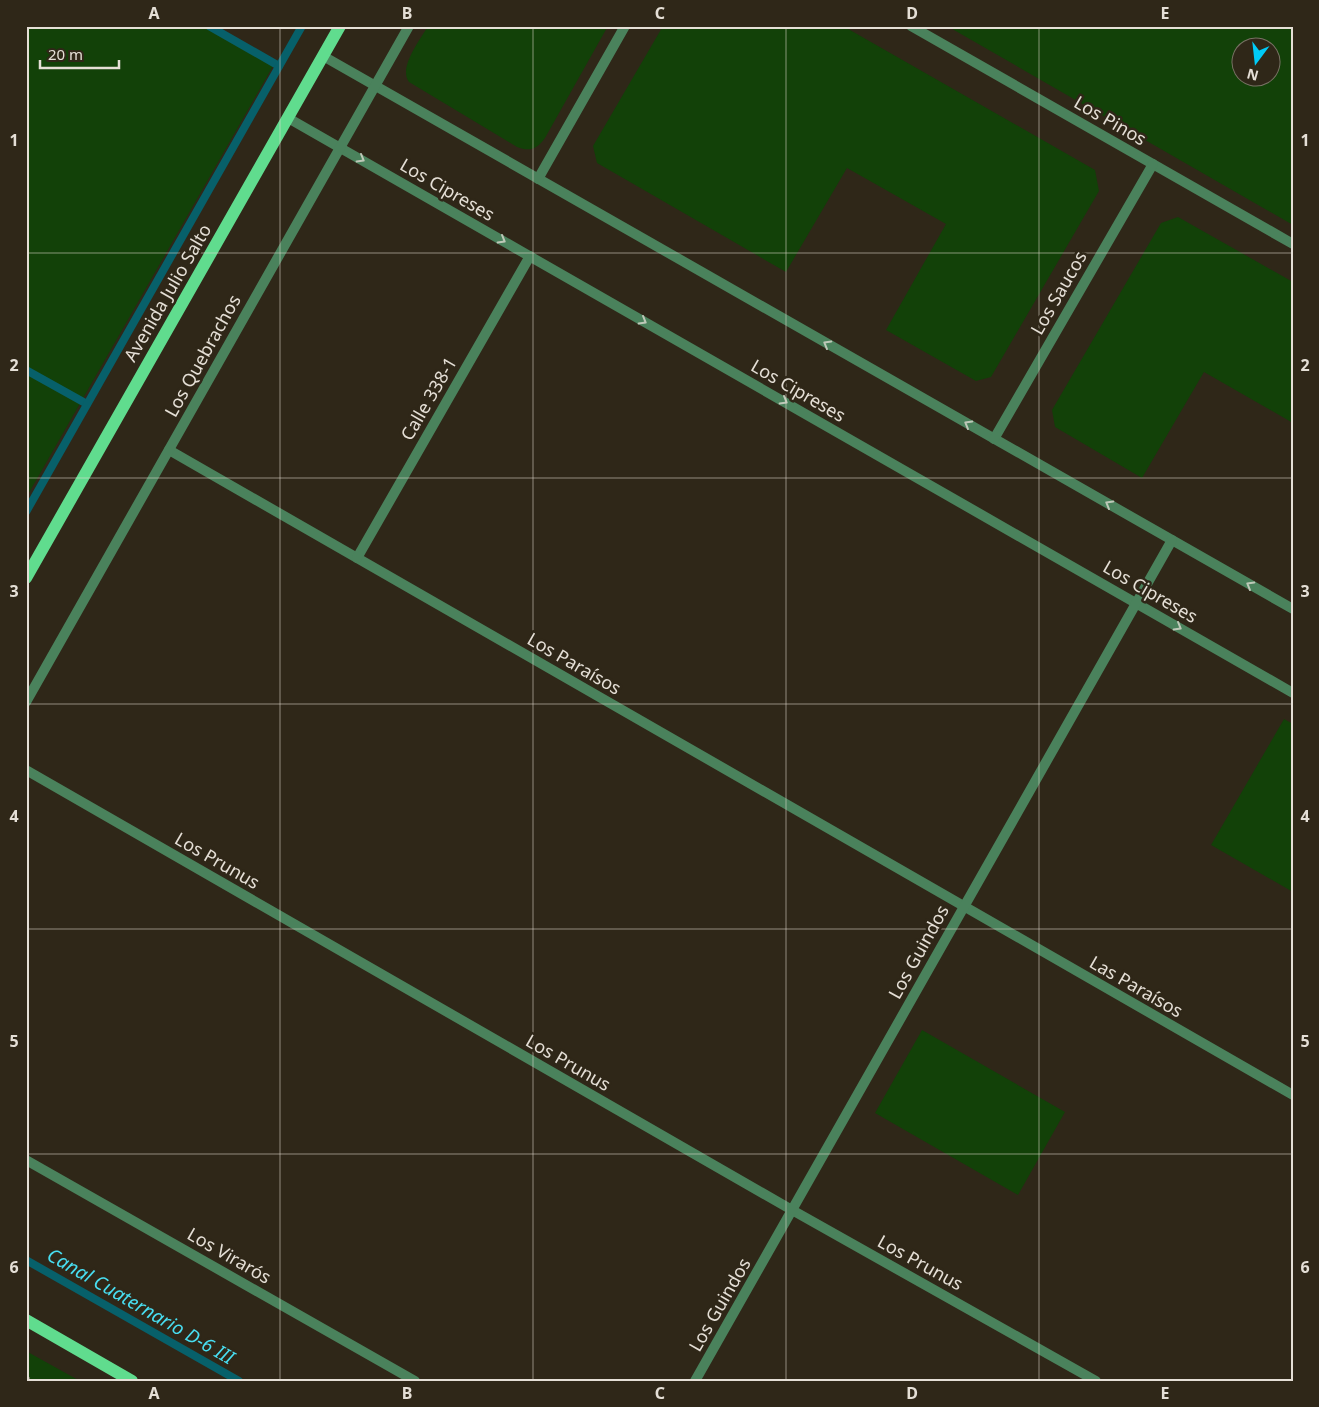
<svg xmlns="http://www.w3.org/2000/svg" width="1319" height="1407" viewBox="0 0 1319 1407" font-family="'Noto Sans',sans-serif">
  <style>
    .green { fill: #124108; fill-rule: evenodd }
    .lines { fill: none; stroke-linecap: round; stroke-linejoin: round }
    .stream { stroke: #07606a; stroke-width: 8 }
    .path { stroke: #837b6f; stroke-width: 3; stroke-dasharray: 4 4; stroke-linecap: butt }
    .street { stroke: #4a825c; stroke-width: 10 }
    .primary { stroke: #60dc8e; stroke-width: 12 }
    .oneway { stroke: #bec8b8 }
    .grid { fill: none; stroke: #e5dfd6; stroke-width: 1; stroke-opacity: 0.55 }
    .labels { text-anchor: middle; stroke-width: 5; stroke-linejoin: round; paint-order: stroke }
    .street-label { font-size: 18px; fill: #e5dfd6; stroke: #2f2718 }
    .water-label { font-size: 19px; font-style: italic; fill: #48ddf0; stroke: #2f2718 }
    .neatline { fill: none; stroke: #e5dfd6; stroke-width: 2 }
    .grid-label { font-size: 16px; text-anchor: middle; font-weight: bold; fill: #e5dfd6 }
  </style>
  <rect width="100%" height="100%" fill="#2f2718"/>
  <g class="green">
    <polygon points="26,26 202,26 273,66 26,498"/>
    <path d="M428,26H608L545,138C537,149 530,152 517,147L409,82C398,68 420,40 428,26Z"/>
    <polygon points="663,26 843,26 1095,170 1099,191 991,377 976,381 886,330 946,224 847,168 786,272 597,163 593,146"/>
    <path d="M947,26H1293V225ZM1242,48H1272V78H1242Z"/>
    <polygon points="1178,217 1293,282 1293,423 1204,372 1142,478 1055,427 1052,410 1161,223"/>
    <polygon points="1284,719 1293,724 1293,892 1211,845"/>
    <polygon points="922,1030 1065,1112 1018,1195 875,1113"/>
    <polygon points="26,1351 80,1381 26,1381"/>
  </g>
  <g class="lines">
    <g class="stream">
      <polyline points="209,26 279,66"/>
      <polyline points="26,370 87,404"/>
      <polyline points="26,512 302,26"/>
      <polyline points="26,1260 239,1381"/>
    </g>
    <polyline class="path" points="26,1377 33,1381"/>
    <g class="street">
      <polyline points="911,26 1293,244"/>
      <polyline points="323,56 1293,609"/>
      <polyline points="288,118 1293,693"/>
      <polyline points="538,179 625,26"/>
      <polyline points="994,439 1153,164"/>
      <polyline points="169,450 1293,1095"/>
      <polyline points="357,558 530,256"/>
      <polyline points="26,702 409,26"/>
      <polyline points="26,770 792,1210 1096,1381"/>
      <polyline points="26,1160 415,1381"/>
      <polyline points="695,1381 1172,540"/>
    </g>
    <g class="primary">
      <polyline points="26,578 340,26"/>
      <polyline points="26,1320 132,1381"/>
    </g>
  </g>
  <defs><path id="oneway-chevron" d="M-2-3.5L2.5 0L-2 3.5" fill="none" stroke-width="1.6" stroke-linecap="round" stroke-linejoin="round" transform="scale(1.25)"/></defs>
  <g class="oneway">
    <use href="#oneway-chevron" transform="translate(361 159) rotate(30)"/>
    <use href="#oneway-chevron" transform="translate(502 240) rotate(30)"/>
    <use href="#oneway-chevron" transform="translate(643 321) rotate(30)"/>
    <use href="#oneway-chevron" transform="translate(827 344) rotate(-150)"/>
    <use href="#oneway-chevron" transform="translate(784 401) rotate(30)"/>
    <use href="#oneway-chevron" transform="translate(968 424) rotate(-150)"/>
    <use href="#oneway-chevron" transform="translate(1109 504) rotate(-150)"/>
    <use href="#oneway-chevron" transform="translate(1250 585) rotate(-150)"/>
    <use href="#oneway-chevron" transform="translate(1178 627) rotate(30)"/>
  </g>
  <path class="grid" d="M280,26V1381M533,26V1381M786,26V1381M1039,26V1381M26,253H1293M26,478H1293M26,704H1293M26,929H1293M26,1154H1293"/>
  <g class="labels">
    <g class="street-label">
      <text transform="translate(1110 121) rotate(30)" y="6">Los Pinos</text>
      <text transform="translate(447 190) rotate(30)" y="6">Los Cipreses</text>
      <text transform="translate(168 293) rotate(-60)" y="6">Avenida Julio Salto</text>
      <text transform="translate(1059 293) rotate(-60)" y="6">Los Saucos</text>
      <text transform="translate(203 356) rotate(-61)" y="6">Los Quebrachos</text>
      <text transform="translate(798 391) rotate(30)" y="6">Los Cipreses</text>
      <text transform="translate(429 399) rotate(-60)" y="6">Calle 338-1</text>
      <text transform="translate(1150 592) rotate(30)" y="6">Los Cipreses</text>
      <text transform="translate(574 664) rotate(30)" y="6">Los Paraísos</text>
      <text transform="translate(217 861) rotate(30)" y="6">Los Prunus</text>
      <text transform="translate(919 952) rotate(-61)" y="6">Los Guindos</text>
      <text transform="translate(1136 987) rotate(30)" y="6">Las Paraísos</text>
      <text transform="translate(568 1063) rotate(30)" y="6">Los Prunus</text>
      <text transform="translate(229 1256) rotate(30)" y="6">Los Virarós</text>
      <text transform="translate(920 1263) rotate(29)" y="6">Los Prunus</text>
      <text transform="translate(720 1305) rotate(-60)" y="6">Los Guindos</text>
    </g>
    <g class="water-label">
      <text transform="translate(141 1306) rotate(30)" y="7">Canal Cuaternario D-6 III</text>
    </g>
  </g>
  <rect width="1319" height="1407" fill="none" stroke="#2f2718" stroke-width="55"/>
  <g transform="translate(1256 62) rotate(195)"><circle r="24" fill="#2f2718" stroke="#787164"/>
  <path d="M0-4L9 19L0 12L-9 19Z" fill="#00cbf8"/>
  <text y="-8" font-size="14" font-weight="bold" text-anchor="middle" fill="#e5dfd6">N</text>
  </g>
  <path d="M40 60v8h79v-8" fill="none" stroke="#e5dfd6" stroke-width="2.5"/>
  <text x="48" y="60" font-size="15" fill="#e5dfd6" stroke="#2f2718" stroke-width="4" paint-order="stroke">20 m</text>
  <rect x="28" y="28" width="1264" height="1352" class="neatline"/>
  <g class="grid-label">
    <text x="154" y="19">A</text>
    <text x="407" y="19">B</text>
    <text x="660" y="19">C</text>
    <text x="912" y="19">D</text>
    <text x="1165" y="19">E</text>
    <text x="14" y="146">1</text>
    <text x="1305" y="146">1</text>
    <text x="14" y="371">2</text>
    <text x="1305" y="371">2</text>
    <text x="14" y="597">3</text>
    <text x="1305" y="597">3</text>
    <text x="14" y="822">4</text>
    <text x="1305" y="822">4</text>
    <text x="14" y="1047">5</text>
    <text x="1305" y="1047">5</text>
    <text x="14" y="1273">6</text>
    <text x="1305" y="1273">6</text>
    <text x="154" y="1399">A</text>
    <text x="407" y="1399">B</text>
    <text x="660" y="1399">C</text>
    <text x="912" y="1399">D</text>
    <text x="1165" y="1399">E</text>
  </g>
</svg>
